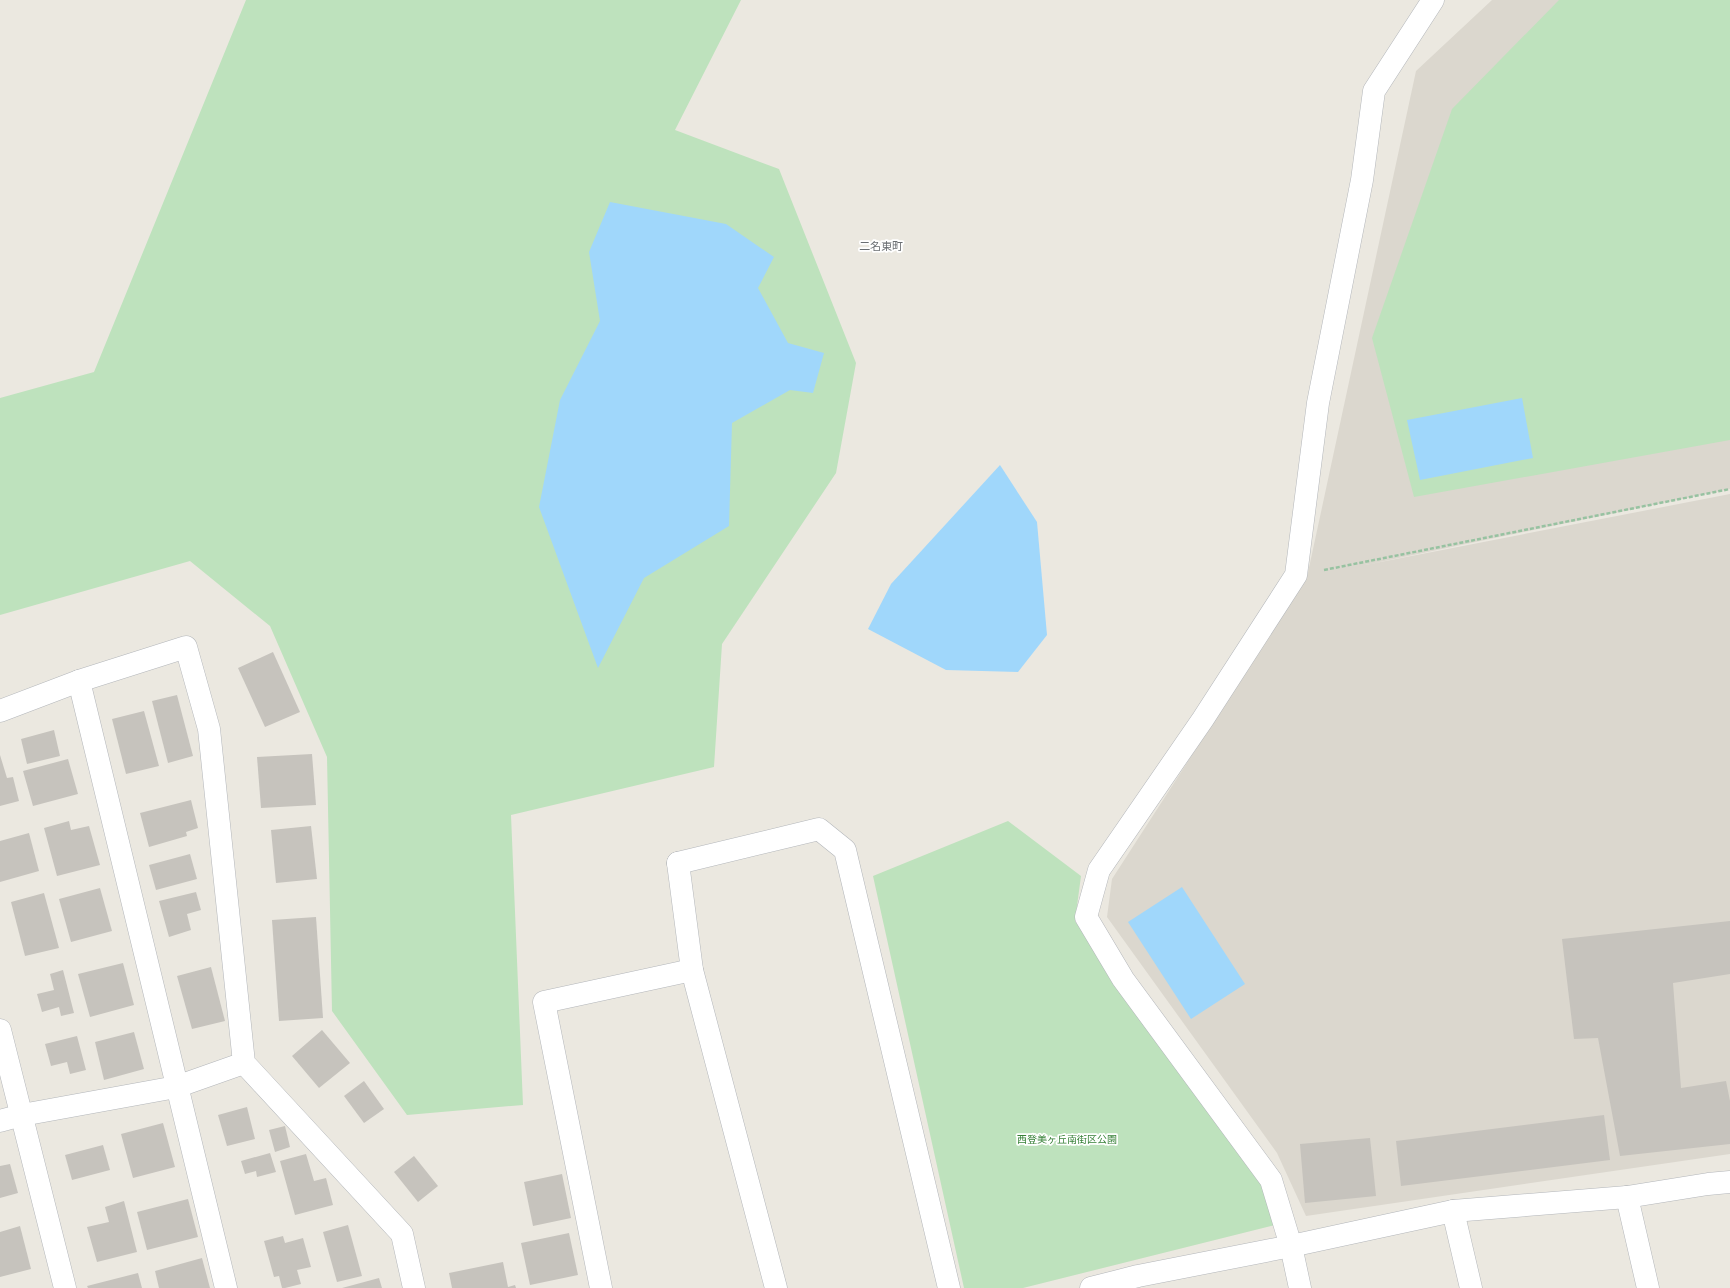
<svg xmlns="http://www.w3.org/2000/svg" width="1730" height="1288" viewBox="0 0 1730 1288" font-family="'Fira Sans','Noto Sans JP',sans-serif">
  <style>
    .education { fill: #dbd7ce }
    .green { fill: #bee2bd }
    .water { fill: #a0d7fb }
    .building { fill: #c6c3bd }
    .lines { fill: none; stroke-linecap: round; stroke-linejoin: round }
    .minor-casing { stroke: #b3b6ba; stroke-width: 23 }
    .tertiary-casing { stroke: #b3b6ba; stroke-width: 23 }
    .path { stroke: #97c2a1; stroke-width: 2.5; stroke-dasharray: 4 2; stroke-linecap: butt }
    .minor { stroke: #fff; stroke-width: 22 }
    .tertiary { stroke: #fff; stroke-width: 22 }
    .labels { text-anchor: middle; stroke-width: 3.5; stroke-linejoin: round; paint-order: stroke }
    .park-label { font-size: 10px; fill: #378138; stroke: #fff }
    .neighbourhood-label { font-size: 11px; fill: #6a6e72; stroke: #fff }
  </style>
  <rect width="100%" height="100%" fill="#ebe8e0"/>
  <polygon class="education" points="1492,0 1730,0 1730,489 1365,565 1730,494 1730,1154 1306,1216 1277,1153 1107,917 1112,879 1307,577 1416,71"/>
  <g class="green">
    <polygon points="246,0 741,0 675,130 779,169 856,363 836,473 722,644 714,767 511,815 523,1105 407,1115 332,1011 327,757 270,626 190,561 0,615 0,398 94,372"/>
    <polygon points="1559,0 1730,0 1730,440 1414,497 1372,338 1452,109"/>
    <polygon points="1008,821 1081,876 1075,921 1261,1180 1275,1225 1023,1288 964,1288 873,876"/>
  </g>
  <g class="water">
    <polygon points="610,202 726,224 774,257 758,288 788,343 824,353 813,393 790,390 732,423 729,526 644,578 598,668 539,507 560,400 600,321 589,252"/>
    <polygon points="1522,398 1533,458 1420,480 1407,420"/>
    <polygon points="1000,465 1037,522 1047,635 1018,672 946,670 868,629 891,584"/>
    <polygon points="1182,887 1245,984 1191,1019 1128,922"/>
  </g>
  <g class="building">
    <polygon points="273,652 300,712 265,727 238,668"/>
    <polygon points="177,695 193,756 168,763 152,701"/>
    <polygon points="144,711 159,766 126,774 112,719"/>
    <polygon points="54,730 60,756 27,764 21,739"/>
    <polygon points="312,754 316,805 261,808 257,757"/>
    <polygon points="0,755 7,778 13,777 19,801 0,806"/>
    <polygon points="68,759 78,794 33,806 23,771"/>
    <polygon points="191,800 198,828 186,832 187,836 149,847 140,813"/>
    <polygon points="69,821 71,830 89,826 100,865 57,876 44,828"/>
    <polygon points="311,826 317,879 276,883 271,830"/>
    <polygon points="29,833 39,871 0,882 0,841"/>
    <polygon points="190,854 197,879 156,890 149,865"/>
    <polygon points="100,888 112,931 71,942 59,899"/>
    <polygon points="196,892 201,910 187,914 191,930 169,937 159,901"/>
    <polygon points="44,893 59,948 25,956 11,902"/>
    <polygon points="316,917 323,1018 279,1021 272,920"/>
    <polygon points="1730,921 1730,974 1673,983 1681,1088 1726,1081 1730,1101 1730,1144 1620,1156 1598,1038 1574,1039 1562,939"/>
    <polygon points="123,963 134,1005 90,1017 78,974"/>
    <polygon points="211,967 225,1021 192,1029 177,976"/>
    <polygon points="63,970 74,1013 61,1016 59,1007 42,1012 37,994 54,990 50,974"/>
    <polygon points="322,1030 350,1063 319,1088 292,1056"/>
    <polygon points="134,1032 144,1069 104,1080 95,1042"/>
    <polygon points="77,1036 86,1070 70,1074 67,1062 51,1066 45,1044"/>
    <polygon points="364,1081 384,1109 364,1123 344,1096"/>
    <polygon points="247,1107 255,1139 227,1146 218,1115"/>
    <polygon points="1604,1115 1610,1160 1401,1186 1396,1141"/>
    <polygon points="163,1123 175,1167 133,1178 121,1134"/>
    <polygon points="285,1126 290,1147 275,1152 269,1130"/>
    <polygon points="1370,1138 1376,1196 1305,1203 1300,1144"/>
    <polygon points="103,1145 110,1170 72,1180 65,1155"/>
    <polygon points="270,1153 276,1172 257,1177 256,1171 245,1174 241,1161"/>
    <polygon points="306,1154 314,1181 326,1178 333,1205 295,1215 280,1161"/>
    <polygon points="414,1156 438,1186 418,1202 394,1172"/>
    <polygon points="10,1164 18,1193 0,1198 0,1166"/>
    <polygon points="562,1174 571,1218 533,1226 524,1182"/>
    <polygon points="188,1199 198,1237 147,1250 137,1212"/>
    <polygon points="124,1201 137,1252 97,1262 87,1227 109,1222 105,1207"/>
    <polygon points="348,1225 362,1276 337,1282 323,1232"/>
    <polygon points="20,1226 31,1269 0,1277 0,1232"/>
    <polygon points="569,1233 578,1275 530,1285 521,1243"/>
    <polygon points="283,1236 285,1243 303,1238 311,1267 297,1270 301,1284 285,1288 282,1288 279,1276 274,1277 264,1241"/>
    <polygon points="202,1258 210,1288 159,1288 155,1271"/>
    <polygon points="503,1262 508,1287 515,1285 516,1288 452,1288 449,1273"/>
    <polygon points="138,1273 142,1288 88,1288 87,1286"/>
    <polygon points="379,1278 382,1288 342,1288"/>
  </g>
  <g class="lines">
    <g class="minor-casing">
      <g id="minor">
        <polyline points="79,681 226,1288"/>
        <polyline points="0,711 79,681 186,647 209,729 244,1063 402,1234 414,1288"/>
        <polyline points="678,863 819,829 845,850 949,1288"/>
        <polyline points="0,1030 65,1288"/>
        <polyline points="0,1121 22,1115 176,1087 244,1063"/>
        <polyline points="1627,1197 1648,1288"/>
        <polyline points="1453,1211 1471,1288"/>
        <polyline points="601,1288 544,1002 692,970"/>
        <polyline points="1091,1288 1138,1276 1291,1246 1453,1211 1627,1197 1708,1184 1730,1182"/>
        <polyline points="1300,1288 1291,1246 1271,1180 1123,979 1086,917 1099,870 1203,719 1296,575 1318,403 1362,180 1374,91 1433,0"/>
      </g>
    </g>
    <g class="tertiary-casing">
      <polyline id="tertiary" points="678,863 692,970 776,1288"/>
    </g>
    <polyline class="path" points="1324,570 1730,489"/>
    <use href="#minor" class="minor"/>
    <use href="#tertiary" class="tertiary"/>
  </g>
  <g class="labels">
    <g class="park-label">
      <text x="1067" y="1143">西登美ヶ丘南街区公園</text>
    </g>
    <g class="neighbourhood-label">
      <text x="881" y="250">二名東町</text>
    </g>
  </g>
</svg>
